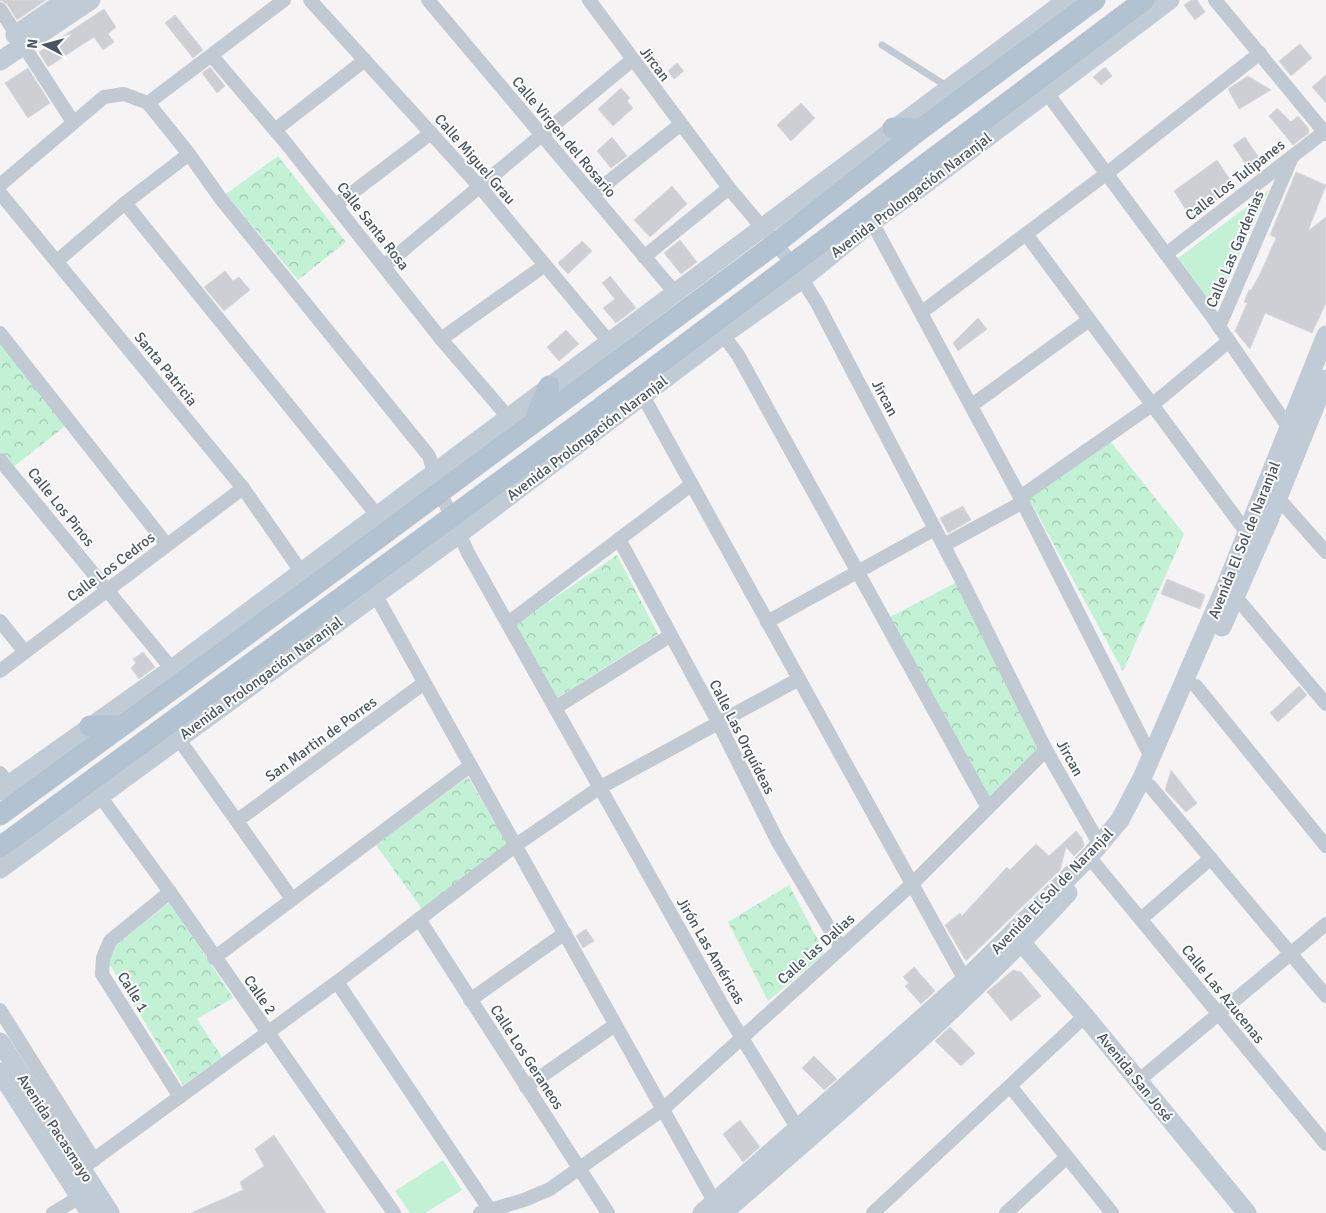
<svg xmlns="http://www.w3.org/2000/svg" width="1326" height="1213" viewBox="0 0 1326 1213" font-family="Signika,sans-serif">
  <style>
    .grass { fill: #c3f1d5 }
    .park { fill: url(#park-crowns) }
    .building { fill: #cdcfd5; stroke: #d7d9de }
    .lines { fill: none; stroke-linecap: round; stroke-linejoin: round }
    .lane { stroke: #c1cad2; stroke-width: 7 }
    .street { stroke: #c1cad2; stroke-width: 14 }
    .secondary { stroke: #c1cbd6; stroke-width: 19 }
    .primary { stroke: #b3c2d1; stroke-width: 21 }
    .labels { text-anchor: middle; stroke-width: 4; stroke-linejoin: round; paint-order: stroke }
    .street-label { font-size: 15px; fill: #4a5661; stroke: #fff }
  </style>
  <defs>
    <pattern id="park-crowns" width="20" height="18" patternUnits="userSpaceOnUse" patternTransform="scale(1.25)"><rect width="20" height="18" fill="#c3f1d5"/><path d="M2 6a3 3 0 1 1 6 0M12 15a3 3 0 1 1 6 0" fill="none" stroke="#a0c6b0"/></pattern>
  </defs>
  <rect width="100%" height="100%" fill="#f5f3f3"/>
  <g class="grass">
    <polygon points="1269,190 1214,310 1176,260"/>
    <polygon points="443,1160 462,1190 425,1213 410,1213 395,1191"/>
  </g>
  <g class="park">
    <polygon points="278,156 346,242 298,280 226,194"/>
    <polygon points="0,343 68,424 13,467 0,452"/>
    <polygon points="1110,441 1184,534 1123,671 1029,499"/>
    <polygon points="617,555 658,634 554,700 515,625"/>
    <polygon points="957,582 1039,748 989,797 888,618"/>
    <polygon points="468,777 507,844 422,909 376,845"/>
    <polygon points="789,885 825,953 768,1001 728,922"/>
    <polygon points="170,902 233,998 197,1019 222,1057 183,1085 108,962 114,947"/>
  </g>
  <g class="building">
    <polygon points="0,0 46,0 17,20 7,4"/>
    <polygon points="1191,0 1197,0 1205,12 1195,20 1184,5"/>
    <polygon points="104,9 116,27 108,34 114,42 103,50 94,37 48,67 39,52"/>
    <polygon points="175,15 203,50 193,58 165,23"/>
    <polygon points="1300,44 1312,58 1291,76 1279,61"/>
    <polygon points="677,63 684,71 674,79 668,71"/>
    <polygon points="210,67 225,86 217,93 202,73"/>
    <polygon points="1105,67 1112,76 1101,85 1093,77"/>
    <polygon points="28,68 50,103 28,118 5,83"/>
    <polygon points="1326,75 1326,103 1312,87"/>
    <polygon points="1248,76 1271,90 1239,109 1228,89"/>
    <polygon points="621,88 630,98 627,101 633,108 613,126 598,109"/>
    <polygon points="801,103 815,118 791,141 777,125"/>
    <polygon points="1277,108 1291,122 1298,116 1308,128 1309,133 1293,145 1269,116"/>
    <polygon points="612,137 627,156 611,168 597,151"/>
    <polygon points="1245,137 1263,164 1251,172 1233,145"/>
    <polygon points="1217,160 1235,187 1191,218 1174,191"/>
    <polygon points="1296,172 1326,185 1308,231 1326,217 1326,303 1312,333 1265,313 1250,349 1235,331 1247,303 1244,302 1249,290 1251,290 1260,274 1276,238 1270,235"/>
    <polygon points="672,186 687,204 650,237 634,220"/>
    <polygon points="680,240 697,262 681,274 664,253"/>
    <polygon points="582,241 592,251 568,274 558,263"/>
    <polygon points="225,271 233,281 239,277 250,290 224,311 204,287"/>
    <polygon points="610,276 636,308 616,323 603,308 615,299 602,283"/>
    <polygon points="978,318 987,329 958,351 953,343"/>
    <polygon points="566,330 579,344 559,361 547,347"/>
    <polygon points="963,506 971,520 948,533 940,518"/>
    <polygon points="1167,579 1205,595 1200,609 1161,594"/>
    <polygon points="143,652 155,667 139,679 131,668 136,663 133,659"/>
    <polygon points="1299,686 1307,695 1278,722 1270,713"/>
    <polygon points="1171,770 1197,803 1186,812 1165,790"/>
    <polygon points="1076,831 1082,838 1084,846 1074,856 1066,847 1060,870 966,961 945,925 960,913 962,916 1007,867 1010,870 1036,844 1049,856"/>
    <polygon points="586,929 594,941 583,948 576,936"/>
    <polygon points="914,967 935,991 921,1004 905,986 909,983 903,977"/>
    <polygon points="1013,970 1021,972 1041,996 1011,1021 987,992"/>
    <polygon points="950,1027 975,1053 961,1066 935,1041"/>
    <polygon points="814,1056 837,1079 824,1090 802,1068"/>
    <polygon points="740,1120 760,1147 743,1162 723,1134"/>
    <polygon points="274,1135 326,1213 191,1213 243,1190 240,1182 264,1166 255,1149"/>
  </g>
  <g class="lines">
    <polyline class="lane" points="882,45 948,87"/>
    <g class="street">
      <polyline points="310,0 480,187 610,343"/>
      <polyline points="428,0 676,294"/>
      <polyline points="589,0 729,188 791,262 817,303 958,573 1046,750 1100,845"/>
      <polyline points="1215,0 1326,134"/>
      <polyline points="0,9 73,122"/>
      <polyline points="212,56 286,143 441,339 508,417"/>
      <polyline points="1047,93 1211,315 1289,428 1294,430"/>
      <polyline points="148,103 284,0"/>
      <polyline points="275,130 365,60"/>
      <polyline points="0,185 104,97 124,94 148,103 189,154 221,199 429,456 440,492 468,553 726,1012 798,1129"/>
      <polyline points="0,193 243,488 300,570"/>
      <polyline points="592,195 681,124"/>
      <polyline points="125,203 377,515"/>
      <polyline points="336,205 431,133"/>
      <polyline points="872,222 1020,497 1151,757"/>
      <polyline points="1026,234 1247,533"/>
      <polyline points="1166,254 1324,132"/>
      <polyline points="644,257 729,188"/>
      <polyline points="57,261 125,203 189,154"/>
      <polyline points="384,266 632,60"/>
      <polyline points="922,312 1106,174 1260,53"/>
      <polyline points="1219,327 1292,157"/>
      <polyline points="0,333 167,545"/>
      <polyline points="723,335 738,355 988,808"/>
      <polyline points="441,339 545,265"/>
      <polyline points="643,396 965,980"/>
      <polyline points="972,405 1089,320"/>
      <polyline points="0,460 172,669"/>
      <polyline points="1020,497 1152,405 1229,341"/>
      <polyline points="1278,498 1326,552"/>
      <polyline points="619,539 718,722 778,842 841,948"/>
      <polyline points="944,545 1023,502"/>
      <polyline points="375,594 719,1210"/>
      <polyline points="1235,596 1326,704"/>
      <polyline points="0,621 25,652"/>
      <polyline points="767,622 935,529"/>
      <polyline points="508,623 691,485"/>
      <polyline points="0,671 243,488"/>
      <polyline points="1196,686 1326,846"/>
      <polyline points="555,708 671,635"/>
      <polyline points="178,738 292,899"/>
      <polyline points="0,773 9,784"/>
      <polyline points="1150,786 1326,996"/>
      <polyline points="100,796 170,892 394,1213"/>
      <polyline points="238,820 424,683"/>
      <polyline points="1095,864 1326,1144"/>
      <polyline points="170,892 110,941 103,958 102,974 180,1097"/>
      <polyline points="419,919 608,1213"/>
      <polyline points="1141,919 1211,858"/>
      <polyline points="214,958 470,766"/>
      <polyline points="337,982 490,1210"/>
      <polyline points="470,1000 565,933"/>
      <polyline points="0,1010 94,1160"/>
      <polyline points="1138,1081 1326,924"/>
      <polyline points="1010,1086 1112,1213"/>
      <polyline points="526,1087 615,1025"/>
      <polyline points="74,1174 337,982 516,845 599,788 799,679"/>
      <polyline points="53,1213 80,1197"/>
      <polyline points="480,1213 524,1200 550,1189 662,1110 912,884 1046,750"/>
      <polyline points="873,1213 1085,1016"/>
      <polyline points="1006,1213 1067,1157"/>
    </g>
    <g class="secondary">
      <polyline points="15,35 66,0"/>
      <polyline points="0,61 91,0"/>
      <polyline points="1222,627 1269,520 1326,379"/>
      <polyline points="0,791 172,669 1067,0"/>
      <polyline points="0,869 459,534 723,335 802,279 872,222 920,188 1170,0"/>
      <polyline points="1014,934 1085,1016 1247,1213"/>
      <polyline points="0,1042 110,1213"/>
      <polyline points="0,1072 90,1213"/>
      <polyline points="702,1213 965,980 1089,857 1120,820 1142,778 1226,585 1326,335"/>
      <path d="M723,1213C842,1110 962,1008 1068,893"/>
    </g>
    <g class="primary">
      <polyline points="893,128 921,129"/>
      <polyline points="534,422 549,386"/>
      <polyline points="90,726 122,726"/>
      <polyline points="0,815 311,588 775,244 921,129 1095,0"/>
      <polyline points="0,847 584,420 1144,0"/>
    </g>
  </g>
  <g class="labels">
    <g class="street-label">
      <text transform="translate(655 64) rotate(53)" y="5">Jircan</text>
      <text transform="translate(564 137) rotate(50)" y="5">Calle Virgen del Rosario</text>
      <text transform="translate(475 159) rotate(49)" y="5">Calle Miguel Grau</text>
      <text transform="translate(1235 180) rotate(-38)" y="5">Calle Los Tulipanes</text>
      <text transform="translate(911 195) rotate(-37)" y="5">Avenida Prolongación Naranjal</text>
      <text transform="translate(373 226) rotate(52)" y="5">Calle Santa Rosa</text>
      <text transform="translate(1235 249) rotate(-67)" y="5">Calle Las Gardenias</text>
      <text transform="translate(166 369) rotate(51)" y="5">Santa Patricia</text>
      <text transform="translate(885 398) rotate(62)" y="5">Jircan</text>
      <text transform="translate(587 438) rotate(-37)" y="5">Avenida Prolongación Naranjal</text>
      <text transform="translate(61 507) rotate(51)" y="5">Calle Los Pinos</text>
      <text transform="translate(1244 540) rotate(-68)" y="5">Avenida El Sol de Naranjal</text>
      <text transform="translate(111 567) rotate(-37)" y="5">Calle Los Cedros</text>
      <text transform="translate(261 678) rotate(-36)" y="5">Avenida Prolongación Naranjal</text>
      <text transform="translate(742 737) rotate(63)" y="5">Calle Las Orquídeas</text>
      <text transform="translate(321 739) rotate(-36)" y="5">San Martin de Porres</text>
      <text transform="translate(1070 758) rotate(61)" y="5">Jircan</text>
      <text transform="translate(1052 891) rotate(-46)" y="5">Avenida El Sol de Naranjal</text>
      <text transform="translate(816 949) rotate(-42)" y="5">Calle las Dalias</text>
      <text transform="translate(711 951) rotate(60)" y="5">Jirón Las Américas</text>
      <text transform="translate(133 992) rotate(58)" y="5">Calle 1</text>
      <text transform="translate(1223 994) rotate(51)" y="5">Calle Las Azucenas</text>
      <text transform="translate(260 995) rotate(55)" y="5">Calle 2</text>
      <text transform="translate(527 1057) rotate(57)" y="5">Calle Los Geraneos</text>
      <text transform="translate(1135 1077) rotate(51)" y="5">Avenida San José</text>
      <text transform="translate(55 1128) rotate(57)" y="5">Avenida Pacasmayo</text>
    </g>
  </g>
  <g transform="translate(45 45) rotate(276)" stroke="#ffffff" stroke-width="4" paint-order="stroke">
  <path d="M0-4L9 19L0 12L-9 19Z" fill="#4a5661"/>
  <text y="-8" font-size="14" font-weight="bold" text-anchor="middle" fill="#4a5661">N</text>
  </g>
</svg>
